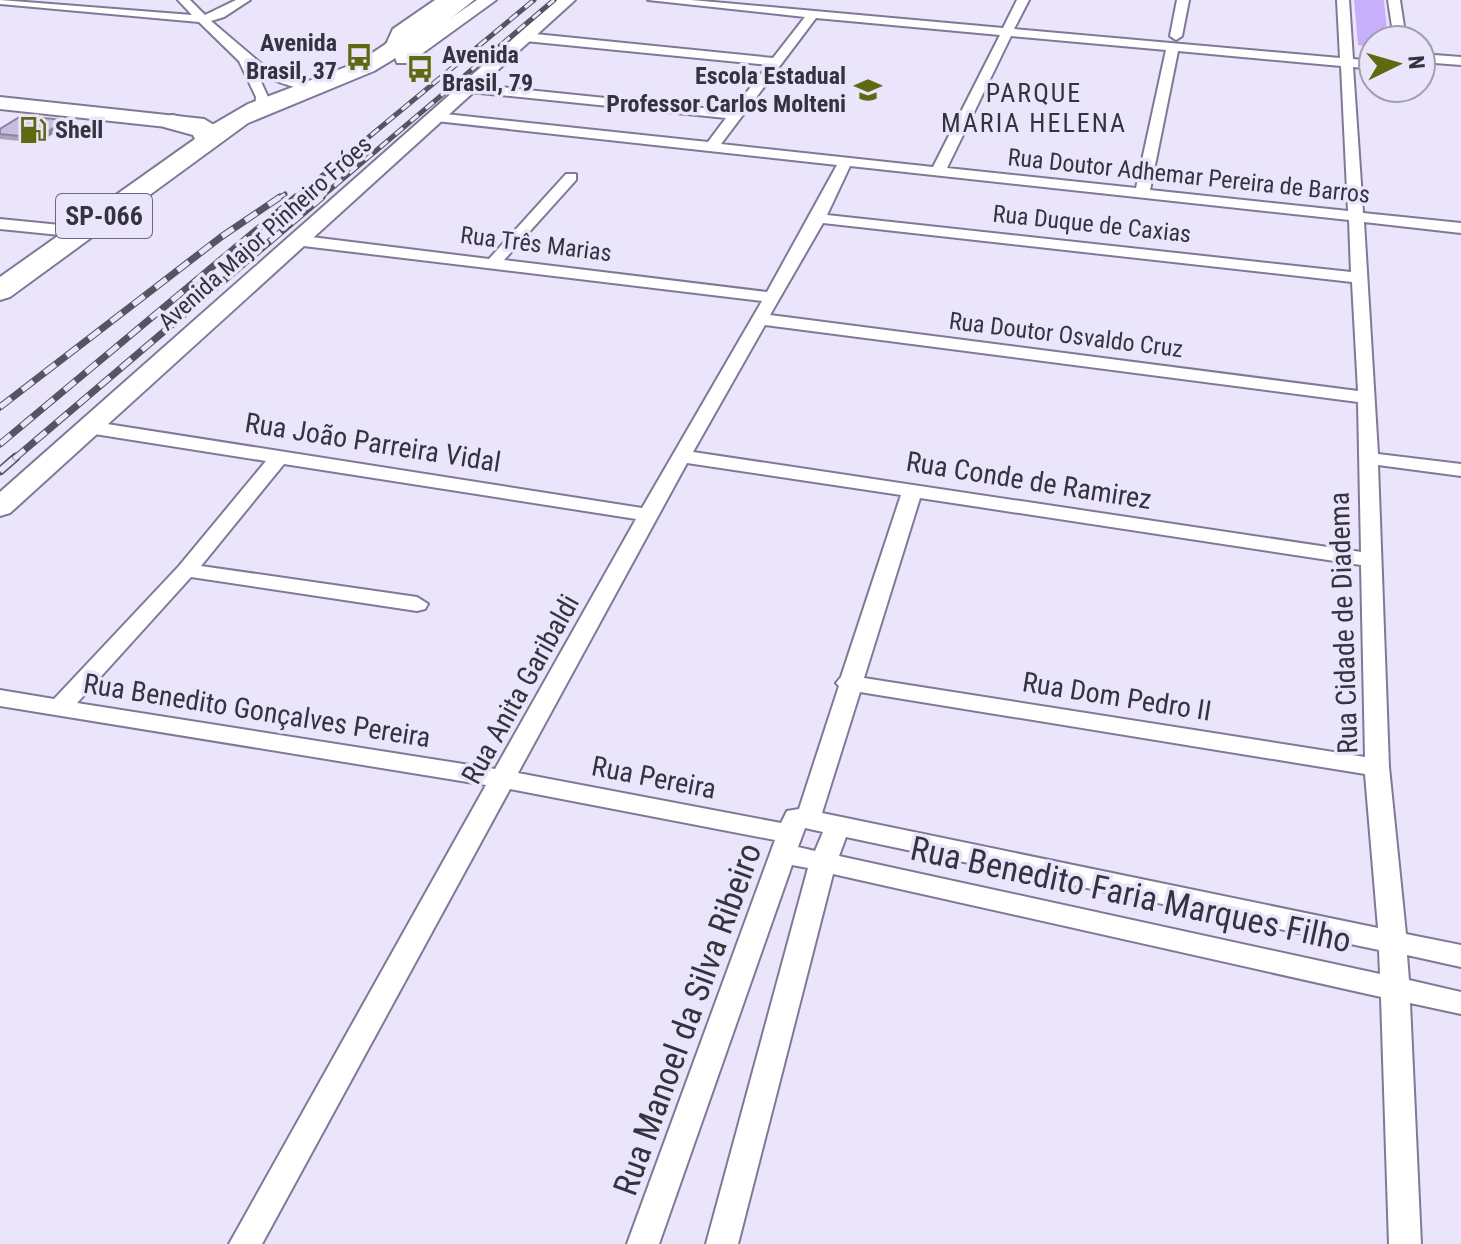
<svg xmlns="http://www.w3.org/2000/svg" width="1461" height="1244" viewBox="0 0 1461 1244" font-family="'Roboto Condensed',sans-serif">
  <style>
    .green { fill: #c6b0fc }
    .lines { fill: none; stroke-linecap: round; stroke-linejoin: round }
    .street-casing { stroke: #817898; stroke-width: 4 }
    .secondary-casing { stroke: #817898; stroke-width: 4 }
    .highway-casing { stroke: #817898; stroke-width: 4 }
    .street { fill: #fff; fill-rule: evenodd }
    .secondary { fill: #fff; fill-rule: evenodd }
    .highway { fill: #fff; fill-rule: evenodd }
    .rail-far2-casing { stroke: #575462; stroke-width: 5 }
    .rail-far1-casing { stroke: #575462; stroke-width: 7 }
    .rail-casing { stroke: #575462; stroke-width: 9 }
    .rail-far2 { stroke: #eae5fa; stroke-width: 3; stroke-dasharray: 10; stroke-linecap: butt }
    .rail-far1 { stroke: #eae5fa; stroke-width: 5; stroke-dasharray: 14; stroke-linecap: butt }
    .rail { stroke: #eae5fa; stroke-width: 6; stroke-dasharray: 18; stroke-linecap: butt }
    .wall { fill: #aba3c1 }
    .shaded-wall { fill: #8b859d }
    .building { fill: #c7bee0; stroke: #8b859d; stroke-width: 2 }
    .labels { text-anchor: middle; stroke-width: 7; stroke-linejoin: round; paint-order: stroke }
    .far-poi-label { font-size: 24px; font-weight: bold; fill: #363340; stroke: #eae5fa; text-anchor: end }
    .far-street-label { font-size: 24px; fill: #363340; stroke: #eae5fa }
    .far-quarter-label { font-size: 26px; letter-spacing: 2px; fill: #363340; stroke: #eae5fa }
    .shield { fill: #eae5fa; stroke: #6c6878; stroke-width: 2 }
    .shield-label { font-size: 26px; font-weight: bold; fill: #363340 }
    .street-label { font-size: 28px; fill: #363340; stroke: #eae5fa }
    .near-street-label { font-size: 34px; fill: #363340; stroke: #eae5fa }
  </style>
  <rect width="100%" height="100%" fill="#eae5fa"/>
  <polygon class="green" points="1354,0 1384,0 1388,40 1373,40 1373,48 1358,45"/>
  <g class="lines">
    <g class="street-casing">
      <g id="street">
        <path d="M0,0L192,15L178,0H190L205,15L236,0H250L224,17L211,21L265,67L282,75L329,85C311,97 275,81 257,73L268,97L265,110H255L256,97L239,61L199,22L0,4Z"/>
        <path d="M648,0H691L1003,28L1017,0H1029L1014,29L1340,58L1337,0H1349L1353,59L1373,61V69L1353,67L1363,213L1461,223V233L1364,222L1378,454L1461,464V476L1378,465L1389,767L1406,934L1461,945V967L1407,955L1409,980L1461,992V1014L1410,1003L1421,1244H1389L1381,997L833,874L738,1244H706L808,868L792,865L659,1244H627L775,840L510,789L262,1244H229L486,785L0,706V690L54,699L179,566L266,461L88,433L79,427L88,421L642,508L762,301L295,245L287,240L295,235L489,259L566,174H576V180L504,260L767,292L837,165L436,121L429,117L436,113L708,142L726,118L470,92L464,88L470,84L732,111L768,65L525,41L519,37L525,33L773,58L805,17ZM816,18L1000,35L933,167L721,144ZM1011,36L1166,50L1136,188L947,168ZM1178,51L1341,66L1348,211L1150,190ZM850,166L1349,220L1351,272L827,215ZM823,223L1352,282L1358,391L770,315ZM765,325L1358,402L1361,552L693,452ZM687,463L901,495L841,677L836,683L839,686L799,809L787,811L781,823L518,773ZM284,464L636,519L495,769L77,703L191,577L417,611L425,609L428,604L417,597L201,566ZM920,498L1361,565L1365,757L864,678ZM860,692L1365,774L1378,928L822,813ZM805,828L823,832L815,851L798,847ZM846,837L1379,950L1380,974L839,856Z"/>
        <polygon points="1177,0 1189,0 1182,36 1176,40 1170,36"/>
        <polygon points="1388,0 1400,0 1406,40 1394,40"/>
        <polygon points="1421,54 1461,57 1461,65 1421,62"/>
        <polygon points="0,219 80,227 88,232 80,237 0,229"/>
      </g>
    </g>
    <g class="secondary-casing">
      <g id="secondary">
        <polygon points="435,0 454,0 407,36 400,53 477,0 496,0 409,63 397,63 395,57 385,57 382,53 393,29"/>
        <polygon points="557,0 575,0 10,513 0,516 0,492"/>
        <polygon points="0,97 204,119 214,125 204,131 0,109"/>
      </g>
    </g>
    <g class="highway-casing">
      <polygon id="highway" points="451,0 474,0 417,45 374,71 248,123 10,297 0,300 0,277 195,139 193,135 164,127 161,122 164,117 173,115 212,125 248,104 359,62"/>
    </g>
    <use href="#street" class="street"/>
    <use href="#secondary" class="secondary"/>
    <use href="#highway" class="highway"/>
    <g class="rail-far2-casing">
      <g id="rail-far2">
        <polyline points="277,199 285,194"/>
        <polyline points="294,199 534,0"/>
        <polyline points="319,199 554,0"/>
      </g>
    </g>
    <g class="rail-far1-casing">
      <g id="rail-far1">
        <polyline points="0,407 221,237 280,197"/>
        <polyline points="0,444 296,197"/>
        <polyline points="14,459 322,197"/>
      </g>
    </g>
    <g class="rail-casing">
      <polyline id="rail" points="0,471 16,457"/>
    </g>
    <use href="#rail-far2" class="rail-far2"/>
    <use href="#rail-far1" class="rail-far1"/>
    <use href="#rail" class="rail"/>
  </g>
  <polygon class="wall" points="66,125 39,143 0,139 0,129"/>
  <polygon class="shaded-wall" points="65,120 66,125 39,143 38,138"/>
  <polygon class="building" points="21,116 65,120 38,138 0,134 0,129"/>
  <defs>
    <g id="bus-bare" transform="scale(2.16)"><path d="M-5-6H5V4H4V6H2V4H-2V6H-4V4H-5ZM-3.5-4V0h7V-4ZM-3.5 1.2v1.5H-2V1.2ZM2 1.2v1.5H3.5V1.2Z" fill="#5e6a11" stroke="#eae5fa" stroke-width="2.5" paint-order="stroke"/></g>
    <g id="school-bare" transform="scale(2.16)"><path d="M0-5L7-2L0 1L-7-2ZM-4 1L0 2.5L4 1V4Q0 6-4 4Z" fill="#5e6a11" stroke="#eae5fa" stroke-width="2.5" paint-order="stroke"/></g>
    <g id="fuel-bare" transform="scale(2.16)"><path d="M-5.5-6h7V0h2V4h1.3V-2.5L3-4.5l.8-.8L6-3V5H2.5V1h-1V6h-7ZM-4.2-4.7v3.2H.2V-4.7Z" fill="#5e6a11" stroke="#eae5fa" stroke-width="2.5" paint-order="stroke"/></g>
  </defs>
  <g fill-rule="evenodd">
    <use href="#bus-bare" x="359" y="57"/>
    <use href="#bus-bare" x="420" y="69"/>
    <use href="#school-bare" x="868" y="90"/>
    <use href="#fuel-bare" x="33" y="130"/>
  </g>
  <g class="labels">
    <g class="far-poi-label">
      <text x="337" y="51">Avenida<tspan x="337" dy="28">Brasil, 37</tspan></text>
      <text x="442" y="63" text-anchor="start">Avenida<tspan x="442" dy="28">Brasil, 79</tspan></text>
      <text x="846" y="84">Escola Estadual<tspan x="846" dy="28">Professor Carlos Molteni</tspan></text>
      <text x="55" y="138" text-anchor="start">Shell</text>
    </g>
    <g class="far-street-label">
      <text transform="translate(1189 176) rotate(6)" y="8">Rua Doutor Adhemar Pereira de Barros</text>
      <text transform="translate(1092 224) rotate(6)" y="8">Rua Duque de Caxias</text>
      <text transform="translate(265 233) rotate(-42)" y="8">Avenida Major Pinheiro Fróes</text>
      <text transform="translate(536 244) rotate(7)" y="8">Rua Três Marias</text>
      <text transform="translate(1066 335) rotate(7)" y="8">Rua Doutor Osvaldo Cruz</text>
    </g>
    <g class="far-quarter-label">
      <text x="1034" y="102">PARQUE<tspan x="1034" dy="30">MARIA HELENA</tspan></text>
    </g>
    <rect class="shield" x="56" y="194" width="96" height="44" rx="6"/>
    <g class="shield-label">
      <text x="104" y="225">SP-066</text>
    </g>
    <g class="street-label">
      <text transform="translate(373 442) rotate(9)" y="10">Rua João Parreira Vidal</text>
      <text transform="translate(1029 480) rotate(9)" y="10">Rua Conde de Ramirez</text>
      <text transform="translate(1343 623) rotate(-92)" y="10">Rua Cidade de Diadema</text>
      <text transform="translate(520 689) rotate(-61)" y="10">Rua Anita Garibaldi</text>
      <text transform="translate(1117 696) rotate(9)" y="10">Rua Dom Pedro II</text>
      <text transform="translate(257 710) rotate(9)" y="10">Rua Benedito Gonçalves Pereira</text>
      <text transform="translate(654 777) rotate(11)" y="10">Rua Pereira</text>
    </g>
    <g class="near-street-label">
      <text transform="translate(1131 894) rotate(12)" y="12">Rua Benedito Faria Marques Filho</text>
      <text transform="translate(687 1019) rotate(-70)" y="12">Rua Manoel da Silva Ribeiro</text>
    </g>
  </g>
  <g transform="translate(1397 64) rotate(85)"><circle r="38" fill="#eae5fa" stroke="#a29eb0" stroke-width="2"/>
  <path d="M0-6L14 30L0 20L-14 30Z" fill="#5e6a11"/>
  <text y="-12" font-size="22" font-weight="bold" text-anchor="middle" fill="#363340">N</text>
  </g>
</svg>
